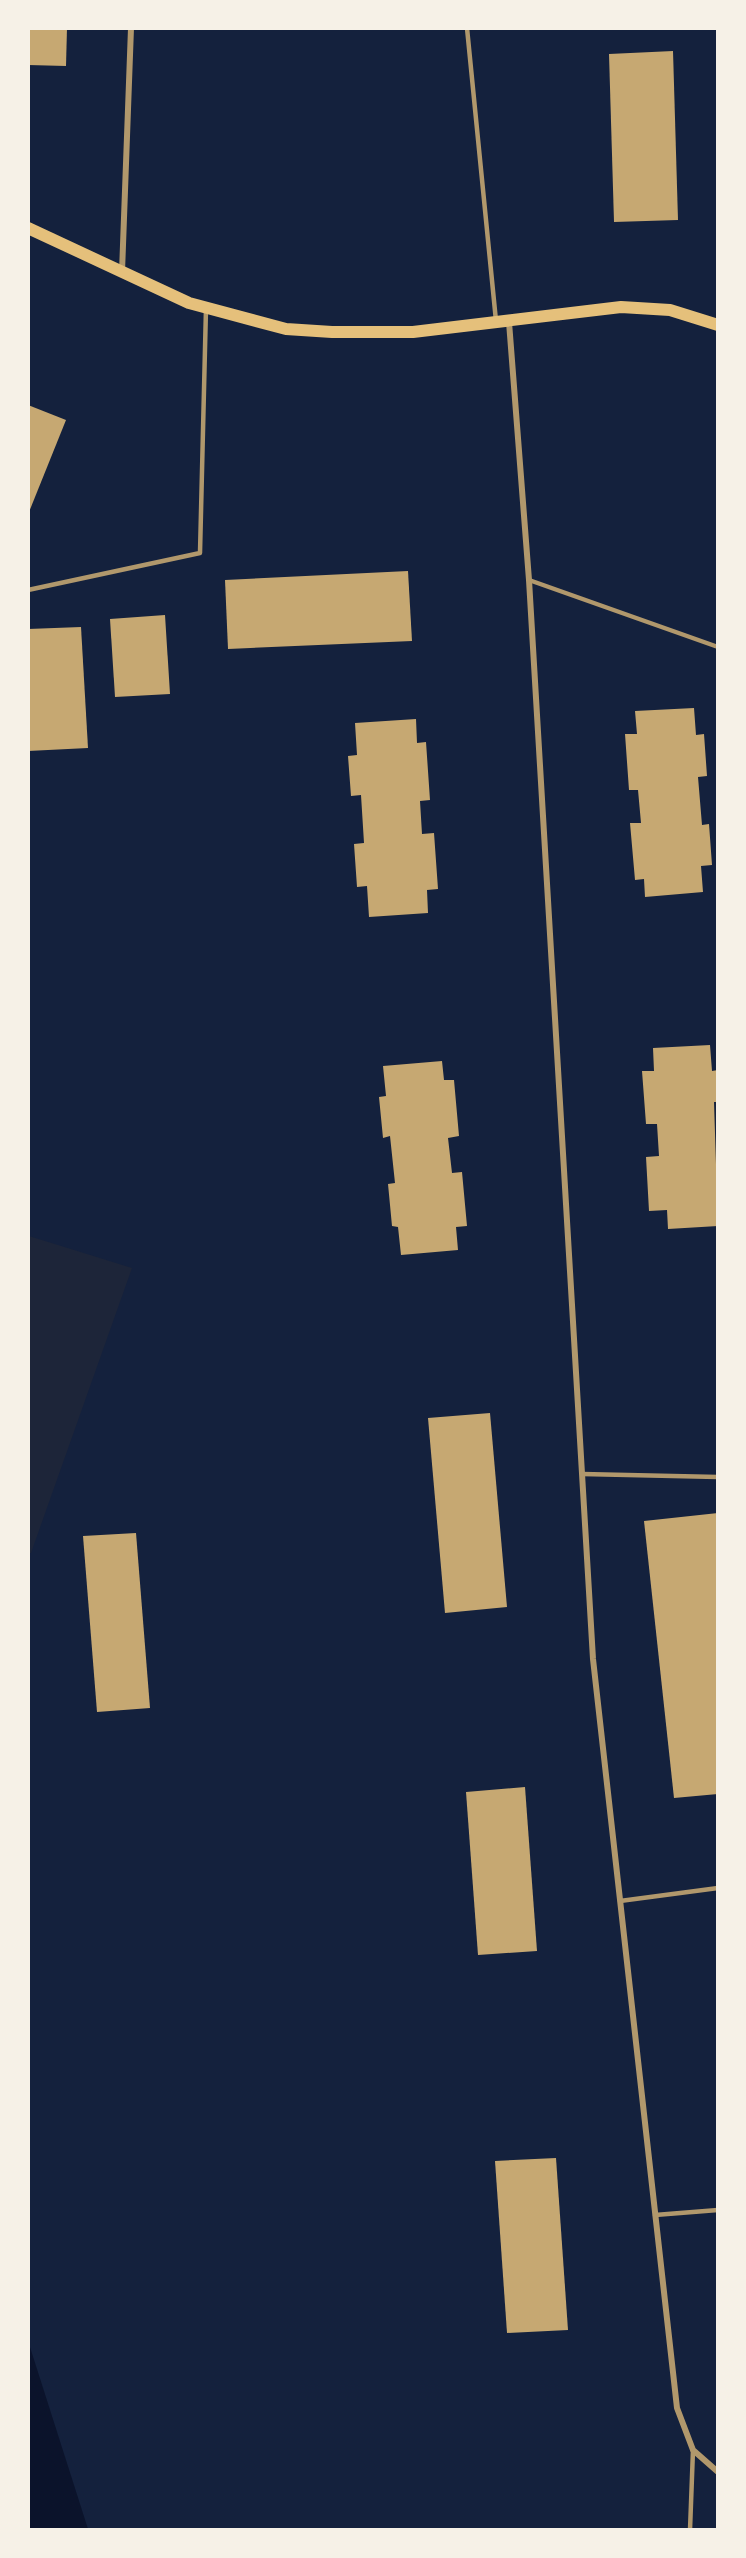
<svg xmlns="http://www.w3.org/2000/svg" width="746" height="2558" viewBox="0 0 746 2558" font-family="Literata,serif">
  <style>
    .green { fill: #1d2539 }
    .water { fill: #0b132b }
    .building { fill: #c6a872 }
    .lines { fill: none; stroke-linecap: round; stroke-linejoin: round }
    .service { stroke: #b1986c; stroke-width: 4.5 }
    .minor { stroke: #b1986c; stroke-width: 6 }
    .secondary { stroke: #e5c07b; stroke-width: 12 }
  </style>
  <rect width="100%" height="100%" fill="#14213d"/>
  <polygon class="green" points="29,1236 132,1268 31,1553 28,1553"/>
  <polygon class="water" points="28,2344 29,2344 88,2529 29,2529"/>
  <g class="building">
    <polygon points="28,28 67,28 66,66 28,65"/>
    <polygon points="673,51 678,220 614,222 609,54"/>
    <polygon points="28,405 66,420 29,512 28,512"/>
    <polygon points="408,571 412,641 228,649 225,580"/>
    <polygon points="165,615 170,694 115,697 110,619"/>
    <polygon points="81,627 88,748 28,751 28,629"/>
    <polygon points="694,708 696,735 704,734 707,776 698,777 702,825 709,824 712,865 701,866 703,892 645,897 644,879 635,880 630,823 641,823 638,790 629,790 625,734 637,734 635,711"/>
    <polygon points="416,719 417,743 426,742 430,800 420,801 422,834 434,833 438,889 427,890 428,913 369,917 367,886 357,887 354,844 364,843 361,795 351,796 348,756 357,755 355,723"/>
    <polygon points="710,1045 712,1071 718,1070 718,1102 714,1102 718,1226 668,1229 667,1210 649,1211 646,1157 659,1156 657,1124 646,1124 642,1071 654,1071 653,1048"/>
    <polygon points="442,1061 444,1080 454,1080 459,1136 448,1138 452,1173 462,1172 467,1226 456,1227 458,1250 401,1255 398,1227 392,1226 388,1184 395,1183 390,1136 383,1138 379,1097 386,1096 383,1066"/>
    <polygon points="490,1413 507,1607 445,1613 428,1418"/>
    <polygon points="718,1513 718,1794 674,1798 644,1521"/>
    <polygon points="136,1533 150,1708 97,1712 83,1536"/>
    <polygon points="525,1787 537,1951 478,1955 466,1792"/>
    <polygon points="556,2158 568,2330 507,2333 495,2161"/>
  </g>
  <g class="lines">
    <g class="service">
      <polyline points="467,28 496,321"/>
      <polyline points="529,580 718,647"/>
      <polyline points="28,590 200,553 206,308"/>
      <polyline points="582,1474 718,1477"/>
      <polyline points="620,1901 718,1888"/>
      <polyline points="655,2215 718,2210"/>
      <polyline points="690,2530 693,2450"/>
    </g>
    <g class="minor">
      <polyline points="122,272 131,28"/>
      <polyline points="509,322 529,580 593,1659 677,2408 693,2450 718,2472"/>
    </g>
    <polyline class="secondary" points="28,228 189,303 286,329 332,332 413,332 621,307 670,310 718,325"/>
  </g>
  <rect width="746" height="2558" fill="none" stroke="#f6f1e7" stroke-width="60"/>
</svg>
